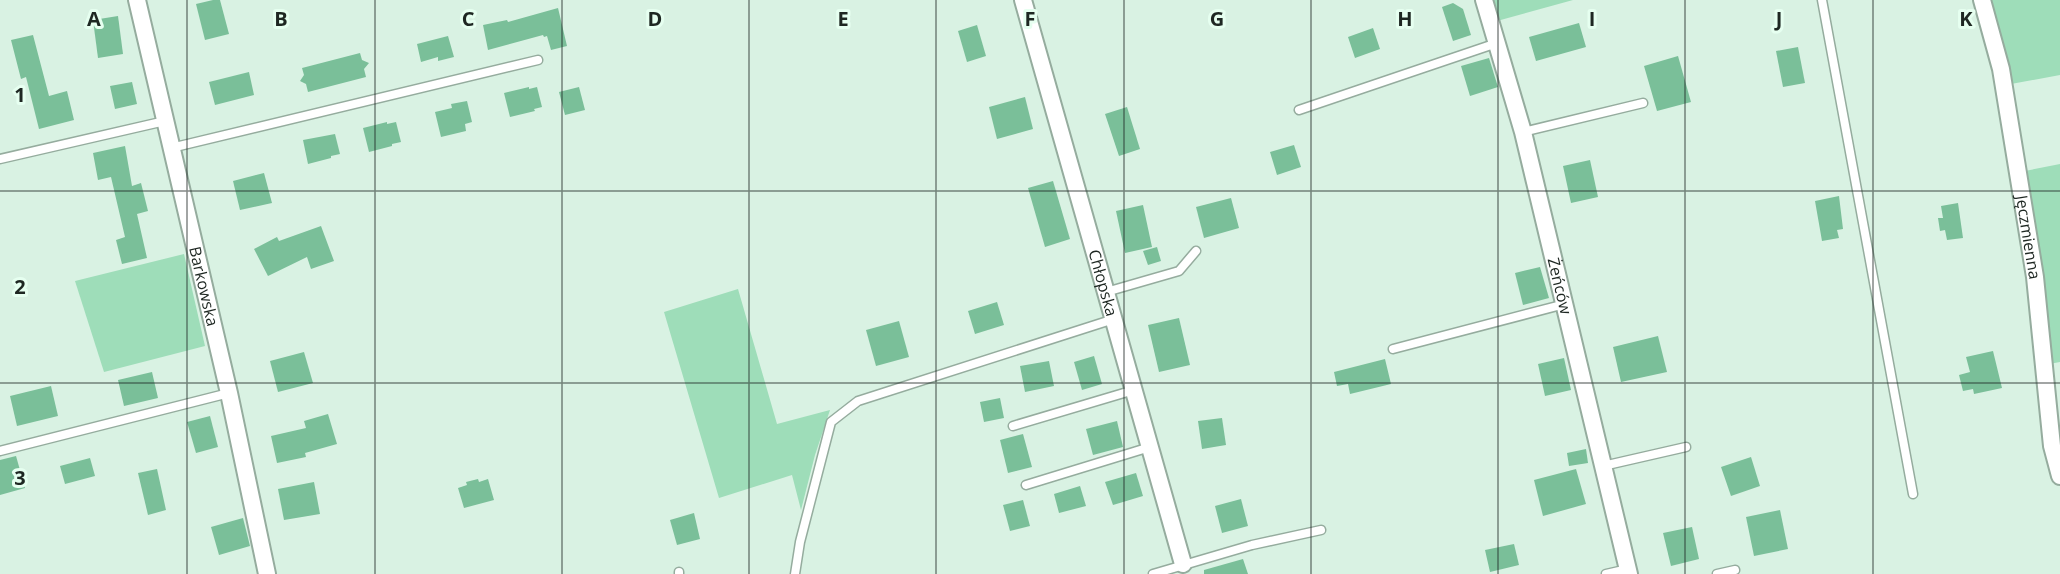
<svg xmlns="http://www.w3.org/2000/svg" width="2060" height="574" viewBox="0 0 2060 574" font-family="'Open Sans',sans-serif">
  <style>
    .green { fill: #9eddb9 }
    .building { fill: #7abf99 }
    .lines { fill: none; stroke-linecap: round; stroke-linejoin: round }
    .service-casing { stroke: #95ac9e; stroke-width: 11 }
    .minor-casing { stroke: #95ac9e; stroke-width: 20 }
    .service { stroke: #fff; stroke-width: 8 }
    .minor { stroke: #fff; stroke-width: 16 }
    .grid { fill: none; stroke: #1e2722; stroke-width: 1.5; stroke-opacity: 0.55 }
    .labels { text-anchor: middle; stroke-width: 6; stroke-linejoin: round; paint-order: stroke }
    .street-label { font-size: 16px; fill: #1e2722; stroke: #e6fff0 }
    .grid-label { font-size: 20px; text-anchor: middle; font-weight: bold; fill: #1e2722; stroke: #e6fff0; stroke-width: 6; stroke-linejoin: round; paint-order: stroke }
  </style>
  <rect width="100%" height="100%" fill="#d9f2e3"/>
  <g class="green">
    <polygon points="1491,0 1573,0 1497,21"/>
    <polygon points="1991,0 2060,0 2060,75 2011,84"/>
    <polygon points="2060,164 2060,362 2049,364 2025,171"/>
    <polygon points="184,254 205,346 104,372 75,281"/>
    <polygon points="738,289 777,424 830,410 815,455 801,510 792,475 719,498 664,312"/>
  </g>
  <g class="building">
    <polygon points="213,0 220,0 229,34 205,40 196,4"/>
    <polygon points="1453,3 1463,9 1471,35 1453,41 1442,7"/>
    <polygon points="558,8 567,46 551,50 547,36 544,37 543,35 488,50 483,25 507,20 508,22"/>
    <polygon points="118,16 123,54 98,58 93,20"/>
    <polygon points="1579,23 1586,47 1536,61 1529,37"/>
    <polygon points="977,25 986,56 967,62 958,31"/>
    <polygon points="1373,28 1380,49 1355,58 1348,37"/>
    <polygon points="33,35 49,96 67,91 74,120 39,129 26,77 21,79 11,40"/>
    <polygon points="448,36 454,57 438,61 438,57 421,62 417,44"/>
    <polygon points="1798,47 1805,83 1783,87 1776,51"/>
    <polygon points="360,53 362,60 369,63 364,69 366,77 308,92 306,84 300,81 304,75 302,68"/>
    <polygon points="1678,56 1691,102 1657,111 1644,66"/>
    <polygon points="1489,58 1498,87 1470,96 1461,66"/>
    <polygon points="249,72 254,95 215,105 209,82"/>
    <polygon points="132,82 137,104 115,109 110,86"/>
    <polygon points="529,87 529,89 537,87 542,107 534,109 535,111 510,117 504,93"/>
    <polygon points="579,87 585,110 565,115 559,92"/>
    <polygon points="1025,97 1033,129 997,139 989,107"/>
    <polygon points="467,101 472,122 465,124 466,131 441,137 435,112 452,108 451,104"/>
    <polygon points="1127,107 1140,149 1119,156 1105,114"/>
    <polygon points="387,122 387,124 396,122 401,142 392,144 392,146 369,152 363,128"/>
    <polygon points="335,134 340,154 331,156 331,158 308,164 303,140"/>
    <polygon points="1294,145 1301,167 1277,175 1270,152"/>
    <polygon points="125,146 132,186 141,183 148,211 137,214 147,258 122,264 116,240 125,237 111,177 98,180 93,153"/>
    <polygon points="1590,160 1598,197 1571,203 1563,166"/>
    <polygon points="264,173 272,203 240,210 233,181"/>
    <polygon points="1053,181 1070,239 1045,247 1028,188"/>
    <polygon points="1839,196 1843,229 1837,230 1839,238 1822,241 1815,201"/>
    <polygon points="1231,198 1239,228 1204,238 1196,207"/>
    <polygon points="1958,203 1963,238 1947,240 1945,230 1940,231 1938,218 1943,218 1941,206"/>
    <polygon points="1143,205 1152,247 1125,253 1116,211"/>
    <polygon points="321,226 334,261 311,269 307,257 268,276 254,249 277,237 279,241"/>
    <polygon points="1157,247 1161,261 1148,265 1143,251"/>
    <polygon points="1540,267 1549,298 1523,305 1515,273"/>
    <polygon points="997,302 1004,325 975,334 968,311"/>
    <polygon points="1179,318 1190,365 1159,372 1148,325"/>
    <polygon points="899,321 909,357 876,366 866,330"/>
    <polygon points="1658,336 1667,372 1621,382 1613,347"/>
    <polygon points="1993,351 2002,388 1974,394 1973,389 1963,391 1959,375 1970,372 1966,357"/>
    <polygon points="304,352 313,383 278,392 270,361"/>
    <polygon points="1094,356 1102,384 1082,390 1074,362"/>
    <polygon points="1564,358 1571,390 1545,396 1538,364"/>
    <polygon points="1385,359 1391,384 1350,394 1348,384 1337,386 1334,372"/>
    <polygon points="1049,361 1054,386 1025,392 1020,366"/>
    <polygon points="152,372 158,398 124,406 118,380"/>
    <polygon points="51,386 58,416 17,426 10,396"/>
    <polygon points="1000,398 1004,418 984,422 980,402"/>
    <polygon points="328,414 337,444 305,453 306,457 277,463 271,436 306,428 304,421"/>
    <polygon points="210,416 218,447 196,453 187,422"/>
    <polygon points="1222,418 1226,445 1202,449 1198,421"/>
    <polygon points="1117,421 1123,447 1093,455 1086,429"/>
    <polygon points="1023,434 1032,467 1008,473 1000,440"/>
    <polygon points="1586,449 1588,463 1569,466 1567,453"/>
    <polygon points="16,456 25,488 0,495 0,460"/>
    <polygon points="1751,457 1760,486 1731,496 1721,467"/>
    <polygon points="90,458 95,476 65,484 60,466"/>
    <polygon points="157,469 166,510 148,515 138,473"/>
    <polygon points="1576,469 1586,504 1543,516 1534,480"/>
    <polygon points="1136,473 1143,496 1113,505 1105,482"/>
    <polygon points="478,479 479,482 488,479 494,500 464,508 458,488 467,485 466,482"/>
    <polygon points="314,482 320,514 284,520 278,489"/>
    <polygon points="1080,486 1086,506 1059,513 1054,494"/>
    <polygon points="1241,499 1248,526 1222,533 1215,506"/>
    <polygon points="1023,500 1030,526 1010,531 1003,505"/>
    <polygon points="1780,510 1788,549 1754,556 1746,517"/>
    <polygon points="694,513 700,539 677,545 670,520"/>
    <polygon points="243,518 250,546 219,555 211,527"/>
    <polygon points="1692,527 1699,559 1671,566 1663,533"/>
    <polygon points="1514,544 1519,565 1490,572 1485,550"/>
    <polygon points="1243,559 1248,574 1204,574 1204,570"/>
  </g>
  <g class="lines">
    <g class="service-casing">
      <g id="service">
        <polyline points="1822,0 1913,494"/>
        <polyline points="1299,110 1497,43"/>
        <polyline points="1523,132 1643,103"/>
        <polyline points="171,148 538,60"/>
        <polyline points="0,159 165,121"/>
        <polyline points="1106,292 1179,271 1196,251"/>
        <polyline points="1393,349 1565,304"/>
        <polyline points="1013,426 1134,390"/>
        <polyline points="0,451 229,393"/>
        <polyline points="1603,466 1686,447"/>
        <polyline points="1026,485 1150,447"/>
        <polyline points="679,572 679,574"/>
        <polyline points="795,574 800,542 831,422 858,401 1114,319"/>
        <polyline points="1153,574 1252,545 1321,530"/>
        <polyline points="1606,574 1628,569"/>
        <polyline points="1717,574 1735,570"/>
      </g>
    </g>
    <g class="minor-casing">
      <g id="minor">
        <path id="s1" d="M137,0L229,393L267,574"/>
        <path id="s2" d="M1023,0L1183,564"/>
        <path id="s3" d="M1484,0L1523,132L1629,574"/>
        <path id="s4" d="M1982,0L2001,69L2035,277L2052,446L2060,476"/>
      </g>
    </g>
    <use href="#service" class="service"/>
    <use href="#minor" class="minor"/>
  </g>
  <path class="grid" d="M187,0V574M375,0V574M562,0V574M749,0V574M936,0V574M1124,0V574M1311,0V574M1498,0V574M1685,0V574M1873,0V574M0,191H2060M0,383H2060"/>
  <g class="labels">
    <g class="street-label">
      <text dy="6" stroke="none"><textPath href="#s4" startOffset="242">Jęczmienna</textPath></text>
      <text dy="6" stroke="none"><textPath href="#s2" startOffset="294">Chłopska</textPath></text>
      <text dy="6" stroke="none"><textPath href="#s3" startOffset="296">Żeńców</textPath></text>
      <text dy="6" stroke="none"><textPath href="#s1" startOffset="294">Barkowska</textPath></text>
    </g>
  </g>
  <g class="grid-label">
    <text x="94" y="26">A</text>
    <text x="281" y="26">B</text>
    <text x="468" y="26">C</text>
    <text x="655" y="26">D</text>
    <text x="843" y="26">E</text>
    <text x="1030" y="26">F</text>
    <text x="1217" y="26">G</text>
    <text x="1405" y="26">H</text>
    <text x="1592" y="26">I</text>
    <text x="1779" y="26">J</text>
    <text x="1966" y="26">K</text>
    <text x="20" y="102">1</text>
    <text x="20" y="294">2</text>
    <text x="20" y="485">3</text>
  </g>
</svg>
